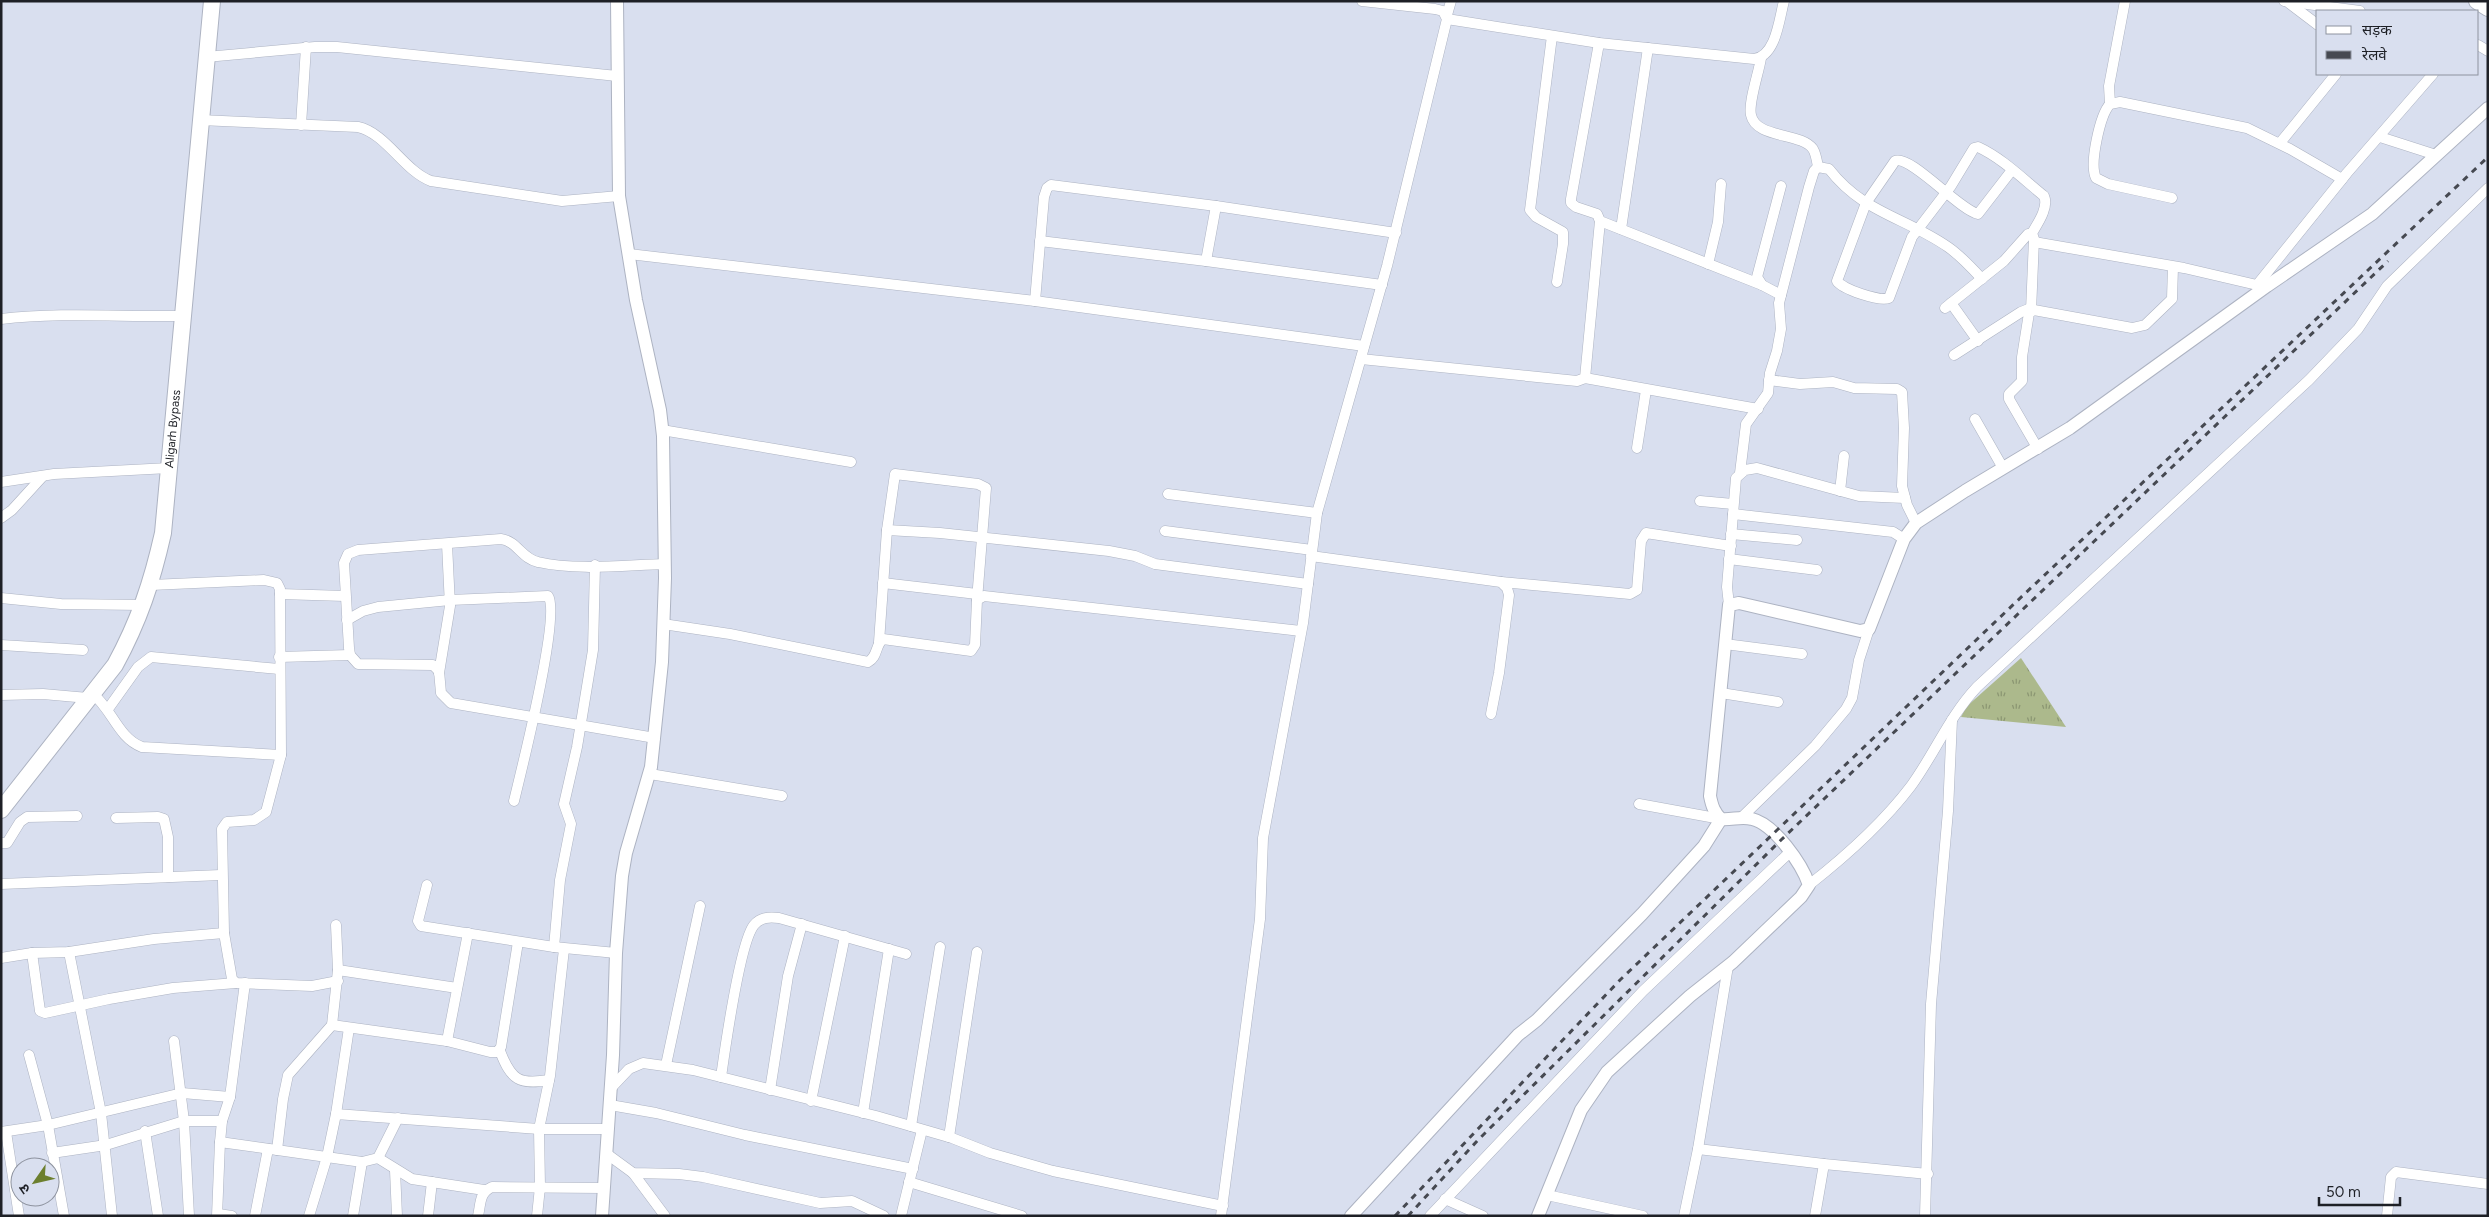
<svg xmlns="http://www.w3.org/2000/svg" width="2489" height="1217" viewBox="0 0 2489 1217" font-family="Figtree,'Noto Sans Devanagari',sans-serif">
  <style>
    .grass { fill: url(#grass-tufts) }
    .lines { fill: none; stroke-linecap: round; stroke-linejoin: round }
    .minor-casing { stroke: #adb3c2; stroke-width: 11 }
    .tertiary-casing { stroke: #adb3c2; stroke-width: 14 }
    .trunk-casing { stroke: #adb3c2; stroke-width: 18 }
    .minor { stroke: #fff; stroke-width: 10 }
    .tertiary { stroke: #fff; stroke-width: 12 }
    .trunk { stroke: #fff; stroke-width: 16 }
    .rail { stroke: #464951; stroke-width: 3; stroke-dasharray: 6 6; stroke-linecap: butt }
    .labels { text-anchor: middle; stroke-width: 4.5; stroke-linejoin: round; paint-order: stroke }
    .street-label { font-size: 12px; fill: #1e2026; stroke: #d9dfef }
  </style>
  <defs>
    <pattern id="grass-tufts" width="24" height="20" patternUnits="userSpaceOnUse" patternTransform="scale(1.25)"><rect width="24" height="20" fill="#acb98c"/><path d="M3 7l-1-3M5 7V3M7 7l1-3M15 17l-1-3M17 17v-4M19 17l1-3" fill="none" stroke="#8b9672"/></pattern>
  </defs>
  <rect width="100%" height="100%" fill="#d9dfef"/>
  <polygon class="grass" points="2021,658 2066,727 1961,717 1966,707"/>
  <g class="lines">
    <g class="minor-casing">
      <g id="minor">
        <polyline points="2284,1 2360,11"/>
        <polyline points="2289,3 2318,25"/>
        <polyline points="1447,15 1451,1"/>
        <path d="M1447,19L1599,43L1754,59C1776,56 1779,20 1784,1"/>
        <polyline points="1552,36 1530,210 1536,217 1563,232 1563,244 1557,282"/>
        <polyline points="2478,45 2488,51"/>
        <polyline points="206,57 315,47 337,47 617,76"/>
        <path d="M1761,58C1759,72 1748,103 1751,115C1756,139 1801,132 1813,149C1816,154 1817,161 1818,167"/>
        <polyline points="2110,104 2109,86 2125,1"/>
        <path d="M200,120L358,127C386,133 404,171 431,181L562,201L619,196"/>
        <polyline points="301,125 306,47"/>
        <polyline points="2380,137 2436,155"/>
        <polyline points="2280,143 2336,74"/>
        <path d="M2012,170L1978,214C1958,209 1910,154 1895,161L1866,203L1837,281C1842,289 1880,302 1889,298L1912,237L1951,186L1974,148L1978,147C2002,158 2023,179 2044,196C2049,207 2038,223 2032,233L2034,239L2031,311"/>
        <path d="M2172,198L2108,184L2096,178C2089,164 2100,115 2110,104L2120,102L2247,128L2290,149L2342,179"/>
        <polyline points="1600,221 1762,285"/>
        <polyline points="1621,229 1648,48"/>
        <polyline points="1040,241 1206,261 1382,285"/>
        <polyline points="2034,242 2184,268 2257,285 2347,173 2433,74"/>
        <polyline points="629,254 1035,301 1364,346"/>
        <polyline points="1206,261 1216,206"/>
        <polyline points="1708,264 1718,222 1721,184"/>
        <polyline points="1781,295 1762,285 1757,277 1781,186"/>
        <polyline points="1035,301 1044,197 1047,188 1051,185 1216,206 1396,233"/>
        <polyline points="1951,303 1978,341"/>
        <polyline points="1945,308 2004,261 2028,234 2032,233"/>
        <path d="M1,319C61,312 121,317 181,316"/>
        <polyline points="1954,355 2021,312 2031,308"/>
        <polyline points="1361,359 1577,381 1585,378 1600,221 1597,214 1576,207 1571,203 1571,199 1599,43"/>
        <polyline points="1585,378 1758,409"/>
        <polyline points="1769,380 1800,384 1833,382 1854,388 1897,389 1902,392 1904,428 1902,486 1907,505 1916,523"/>
        <polyline points="1975,419 2003,468"/>
        <polyline points="662,430 851,462"/>
        <polyline points="1637,448 1646,390"/>
        <polyline points="2038,449 2009,399 2009,394 2022,381 2022,357 2029,313 2034,310 2132,328 2145,325 2172,299 2173,267"/>
        <path d="M1740,473L1746,424L1768,393L1770,373L1777,351L1781,329L1779,303L1809,187L1814,171L1818,167L1829,169C1863,213 1905,217 1948,247C1961,256 1971,267 1982,279"/>
        <polyline points="1,482 54,474 169,468"/>
        <polyline points="1840,491 1844,456"/>
        <polyline points="1168,494 1317,513"/>
        <polyline points="1700,501 1733,504"/>
        <polyline points="1733,514 1893,532 1904,539"/>
        <polyline points="1,518 12,510 43,476"/>
        <polyline points="887,530 940,533 1109,551 1135,556 1155,564 1308,584"/>
        <polyline points="1165,531 1312,550"/>
        <polyline points="1731,534 1797,540"/>
        <polyline points="1311,556 1501,582 1507,588 1509,595 1499,673 1491,714"/>
        <polyline points="1729,559 1817,570"/>
        <polyline points="1501,582 1630,594 1637,590 1641,541 1646,533 1731,546"/>
        <polyline points="883,583 977,594"/>
        <polyline points="151,585 264,580 277,583 280,589 281,755 266,812 254,820 227,822 222,829 224,933 232,979 236,983 312,986 338,981"/>
        <polyline points="280,594 345,596"/>
        <polyline points="1,598 61,604 143,605"/>
        <polyline points="1729,605 1727,587 1736,478 1745,470 1757,468 1859,496 1905,498"/>
        <path d="M347,620L363,611L378,607L450,600L548,596C561,613 521,772 514,801"/>
        <path d="M663,624L730,634L868,662C878,657 875,645 883,639L971,651L975,645L977,600L984,596L1301,631"/>
        <polyline points="879,642 887,530 895,474 978,484 986,488 977,600"/>
        <polyline points="1725,644 1802,654"/>
        <polyline points="1,645 83,650"/>
        <polyline points="279,657 350,655"/>
        <polyline points="439,673 450,606 447,544"/>
        <path d="M92,693C112,709 118,738 142,747L281,755"/>
        <polyline points="1721,693 1778,702"/>
        <polyline points="1,695 43,694 88,698"/>
        <polyline points="108,709 138,667 151,657 279,669"/>
        <path d="M655,738L451,703L441,693L439,671L433,665L358,664L350,655L349,648L344,563L348,554L358,550L501,539C517,541 522,559 538,562C577,571 626,565 665,564"/>
        <polyline points="650,774 782,796"/>
        <polyline points="1639,804 1721,819"/>
        <polyline points="1742,817 1815,746 1846,709 1852,698 1859,660 1869,629"/>
        <polyline points="116,818 158,817 164,819 168,837 168,877"/>
        <polyline points="1,843 7,843 20,822 27,817 77,816"/>
        <polyline points="1,884 221,875"/>
        <polyline points="427,885 418,921 421,926 554,947 616,953"/>
        <path d="M1809,885C1846,856 1883,823 1911,786C1935,753 1949,717 1977,687L2309,380L2358,329L2387,286L2488,188"/>
        <polyline points="336,925 338,970 332,1025 447,1041 490,1052 497,1052 501,1047 518,942"/>
        <polyline points="554,947 560,880 571,824 564,804 577,747 593,650 595,565"/>
        <polyline points="69,952 101,1113 112,1216"/>
        <polyline points="32,953 40,1011 45,1013 109,999 173,988 236,983"/>
        <polyline points="1,958 32,953 69,952 154,939 224,933"/>
        <polyline points="338,970 457,988"/>
        <polyline points="174,1041 184,1121 189,1216"/>
        <polyline points="447,1041 468,933"/>
        <path d="M500,1051C511,1080 519,1085 549,1080"/>
        <polyline points="29,1055 48,1125 64,1216"/>
        <polyline points="666,1065 700,906"/>
        <path d="M721,1077C725,1049 740,942 754,925C761,917 769,917 779,918L906,954"/>
        <polyline points="611,1088 629,1069 643,1063 693,1070 876,1116 952,1138 990,1153 1053,1171 1223,1206"/>
        <polyline points="770,1090 788,976 802,924"/>
        <polyline points="811,1101 845,936"/>
        <polyline points="610,1105 656,1113 745,1135 913,1169"/>
        <polyline points="863,1113 889,949"/>
        <polyline points="336,1114 349,1028"/>
        <polyline points="911,1126 940,947"/>
        <polyline points="145,1131 158,1216"/>
        <polyline points="1,1132 48,1125 182,1093 230,1097"/>
        <polyline points="6,1132 19,1216"/>
        <polyline points="949,1137 977,952"/>
        <polyline points="220,1142 362,1162 378,1158 412,1179 484,1190"/>
        <polyline points="1698,1149 1824,1164 1928,1174"/>
        <polyline points="277,1150 283,1099 288,1075 332,1025"/>
        <polyline points="52,1153 106,1145 184,1121 222,1121"/>
        <polyline points="607,1154 633,1173 679,1174 703,1177 820,1203 852,1201 884,1216"/>
        <polyline points="378,1158 398,1118"/>
        <polyline points="395,1170 397,1216"/>
        <polyline points="633,1173 665,1216"/>
        <polyline points="909,1182 1022,1216"/>
        <polyline points="1547,1195 1643,1216"/>
        <polyline points="1445,1199 1483,1216"/>
        <polyline points="218,1214 232,1216"/>
        <polyline points="217,1216 220,1142 222,1121 230,1097 245,983"/>
        <polyline points="255,1216 268,1149"/>
        <polyline points="309,1216 327,1157 336,1114 539,1129 608,1129"/>
        <polyline points="353,1216 362,1162"/>
        <polyline points="428,1216 432,1182"/>
        <path d="M478,1216C481,1203 479,1193 492,1187L604,1188"/>
        <polyline points="537,1216 540,1187 539,1129 550,1076 564,949"/>
        <polyline points="901,1216 922,1130"/>
        <polyline points="1221,1216 1260,919 1263,838 1303,623 1317,513 1387,266 1447,19 1443,11 1435,9 1362,1"/>
        <polyline points="1430,1216 1643,991 1790,852"/>
        <polyline points="1684,1216 1698,1149 1728,966"/>
        <polyline points="1815,1216 1824,1164"/>
        <polyline points="1925,1216 1931,1004 1948,811 1952,720"/>
        <polyline points="2387,1216 2391,1177 2396,1172 2488,1184"/>
      </g>
    </g>
    <g class="tertiary-casing">
      <g id="tertiary">
        <polyline points="602,1216 613,1055 616,953 622,876 626,853 651,767 662,662 665,578 663,436 660,410 636,300 619,196 617,1"/>
        <polyline points="1351,1216 1518,1035 1537,1020 1642,914 1704,846 1721,819"/>
        <path d="M1538,1216L1581,1110L1607,1072L1690,996L1733,962L1801,897L1809,885C1802,864 1774,824 1752,819C1742,816 1732,820 1721,819C1714,812 1712,806 1710,796L1729,605L1739,603L1860,631L1869,629L1904,539L1916,523L1965,491L2070,428L2267,286L2372,214L2488,108"/>
      </g>
    </g>
    <g class="trunk-casing">
      <g id="trunk">
        <polyline points="2477,1 2488,8"/>
        <path id="s1" d="M1,810L115,665C139,621 152,582 163,533L212,1"/>
      </g>
    </g>
    <use href="#minor" class="minor"/>
    <use href="#tertiary" class="tertiary"/>
    <use href="#trunk" class="trunk"/>
    <g class="rail">
      <polyline points="1395,1216 1620,980 2016,602 2488,157"/>
      <polyline points="1408,1216 1478,1140 1781,840 2388,261"/>
    </g>
  </g>
  <g class="labels">
    <g class="street-label">
      <text dy="4" stroke="none"><textPath href="#s1" startOffset="430">Aligarh Bypass</textPath></text>
    </g>
  </g>
  <rect width="2489" height="1217" fill="none" stroke="#1e2026" stroke-width="5"/>
  <rect x="2316" y="10" width="162" height="65" fill="#d9dfef" stroke="#8e939f"/>
  <rect x="2326" y="26" width="25" height="8" fill="#ffffff" stroke="#8e939f"/>
  <text x="2362" y="35" font-size="15" fill="#1e2026">सड़क</text>
  <rect x="2326" y="51" width="25" height="8" fill="#464951" stroke="#8e939f"/>
  <text x="2362" y="60" font-size="15" fill="#1e2026">रेलवे</text>
  <g transform="translate(35 1182) rotate(236)"><circle r="24" fill="#d9dfef" stroke="#8e939f"/>
  <path d="M0-4L9 19L0 12L-9 19Z" fill="#6c7f2e"/>
  <text y="-8" font-size="14" font-weight="bold" text-anchor="middle" fill="#1e2026">उ</text>
  </g>
  <path d="M2319 1197v8h81v-8" fill="none" stroke="#1e2026" stroke-width="2.5"/>
  <text x="2326" y="1197" font-size="15" fill="#1e2026" stroke="#d9dfef" stroke-width="4" paint-order="stroke">50 m</text>
</svg>
